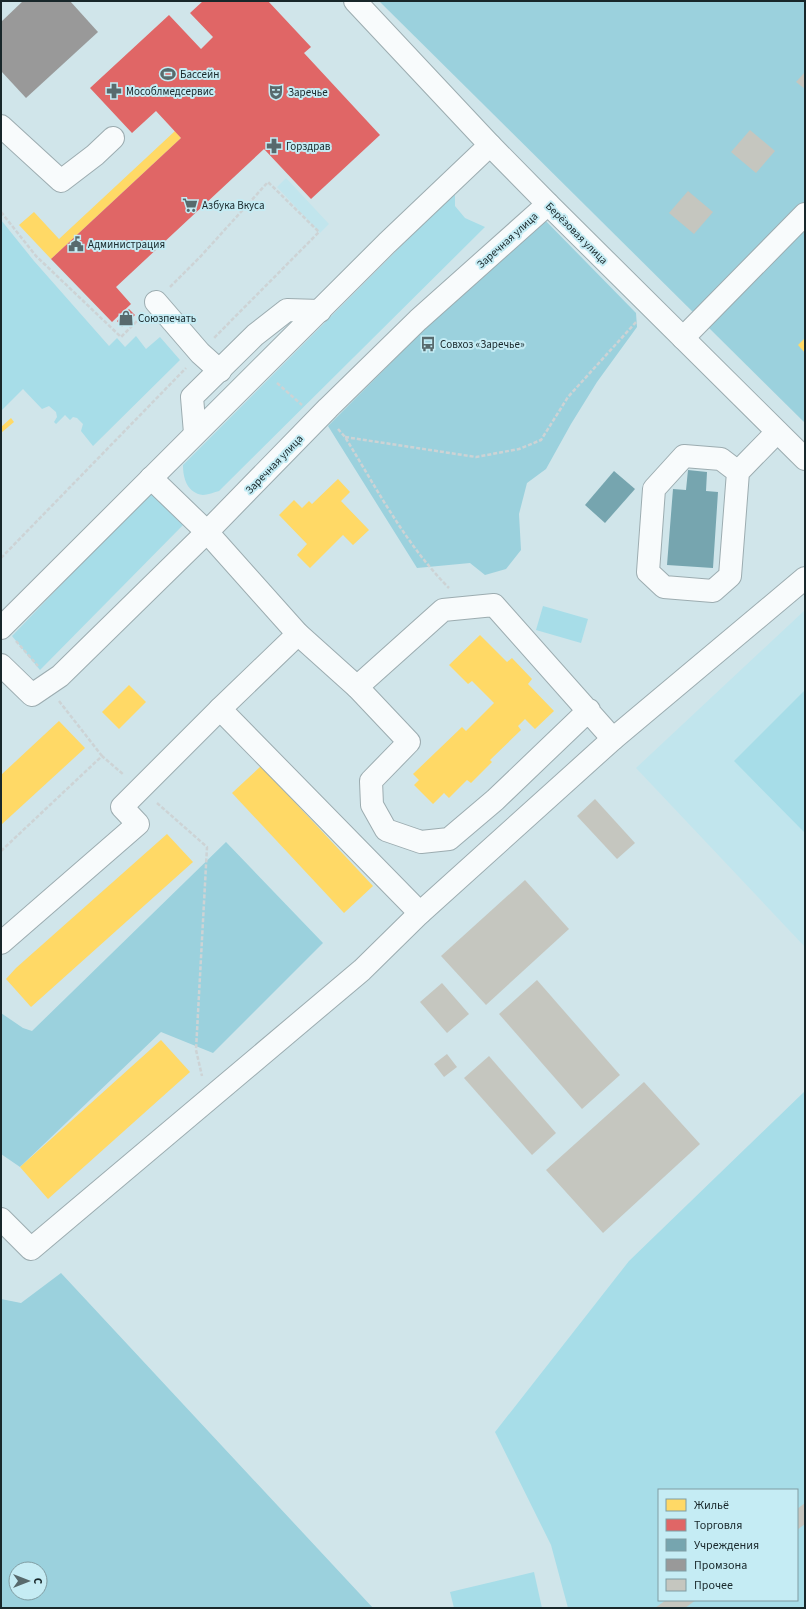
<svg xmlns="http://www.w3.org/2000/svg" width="806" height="1609" viewBox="0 0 806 1609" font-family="'Source Sans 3',sans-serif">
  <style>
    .built { fill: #c1e5ed }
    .green { fill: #a7dde8; fill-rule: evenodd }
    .forest { fill: #9bd1dd; fill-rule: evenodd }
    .homes { fill: #ffd966 }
    .shops { fill: #e06666 }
    .public { fill: #76a5af }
    .industry { fill: #999 }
    .building { fill: #c5c6bf }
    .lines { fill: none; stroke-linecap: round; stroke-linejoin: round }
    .minor-casing { stroke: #9cacb0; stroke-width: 24 }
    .path { stroke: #cdd3d5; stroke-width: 2.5; stroke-dasharray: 4 2; stroke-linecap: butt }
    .minor { stroke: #f8fbfc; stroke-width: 22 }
    .labels { text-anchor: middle; stroke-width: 4; stroke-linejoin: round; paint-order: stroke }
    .poi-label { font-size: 11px; fill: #18272a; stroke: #c5ecf4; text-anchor: start }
    .street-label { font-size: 11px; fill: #18272a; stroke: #c5ecf4 }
  </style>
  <rect width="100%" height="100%" fill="#d0e5ea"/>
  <g class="built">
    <polygon points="286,178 329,224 320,233 277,187"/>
    <polygon points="805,610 805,947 636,768"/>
  </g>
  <g class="green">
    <path d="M455,192V206L465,218L485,227L219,491C215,492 207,495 203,495C187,493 183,478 183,465Z"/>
    <polygon points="1,220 34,261 109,346 117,338 125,347 136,336 146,349 160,337 180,360 93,446 81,431 83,424 77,418 73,417 70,420 65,415 56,424 54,422 57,417 56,412 49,406 42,409 23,389 1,411"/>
    <polygon points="152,490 185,523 40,670 12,636"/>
    <polygon points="543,606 588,619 581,643 536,630"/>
    <polygon points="805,690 805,833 734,761"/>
    <path d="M805,1091V1608H568L551,1545L495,1432L629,1261ZM659,1490H797V1600H659Z"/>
    <polygon points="534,1572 542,1608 454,1608 450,1592"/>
  </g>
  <g class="forest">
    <polygon points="379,1 805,1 805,423"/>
    <polygon points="539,214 636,313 637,327 597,382 571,424 546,469 527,483 519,514 521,550 506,569 485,575 470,563 417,568 328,426"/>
    <polygon points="226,842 323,943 213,1053 161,1032 20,1167 1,1154 1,1013 23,1028 32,1031"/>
    <path d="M61,1273L373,1608H1V1299L21,1303ZM16,1569H40V1593H16Z"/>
  </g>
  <g class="homes">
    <polygon points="175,131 181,138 51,259 19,225 34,212 59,239"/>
    <polygon points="805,338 805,353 798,345"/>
    <polygon points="11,418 14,422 1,433 1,427"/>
    <polygon points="338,479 350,492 341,501 369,530 353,545 343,535 310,568 297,555 307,544 279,515 294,500 302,508 309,501 312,504"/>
    <polygon points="480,635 507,662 512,658 532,679 528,684 554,711 535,729 525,719 518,726 521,730 490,760 492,762 471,783 467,780 449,798 444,793 433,804 414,785 419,780 413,774 462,727 466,731 494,703 472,681 468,684 449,665"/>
    <polygon points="129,685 146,702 119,729 102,712"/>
    <polygon points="59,721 85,748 1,825 1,775"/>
    <polygon points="261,766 373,886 344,913 232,793"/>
    <polygon points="167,834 193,862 31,1007 6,979 16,968"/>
    <polygon points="161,1040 190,1072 48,1199 20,1167"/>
  </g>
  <g class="shops">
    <polygon points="203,1 268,1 311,47 304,53 380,135 311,199 264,149 116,287 131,304 112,322 51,259 181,138 156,111 132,133 90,88 169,15 201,49 213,37 190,13"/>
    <polygon points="129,309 135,315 122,327 117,321"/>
  </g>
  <g class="public">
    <polygon points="688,470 707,472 706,491 718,492 713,568 667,565 673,489 686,490"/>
    <polygon points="614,471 635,489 605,523 585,505"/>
  </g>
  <polygon class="industry" points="23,1 70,1 98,32 26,98 1,71 1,22"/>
  <g class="building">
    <polygon points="805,72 805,89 796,82"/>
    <polygon points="750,130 775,151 756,173 731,152"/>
    <polygon points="688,191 713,212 694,234 669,213"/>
    <polygon points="595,799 635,843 617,859 577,816"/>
    <polygon points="525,880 569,929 486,1005 441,956"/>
    <polygon points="537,980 620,1075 582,1109 499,1014"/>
    <polygon points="442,983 469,1014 447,1033 420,1002"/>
    <polygon points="447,1054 457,1067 444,1077 434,1064"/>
    <polygon points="489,1056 556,1133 532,1155 464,1078"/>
    <polygon points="644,1082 700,1144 603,1233 546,1170"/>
    <polygon points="805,1503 805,1524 797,1530 797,1509"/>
    <polygon points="666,1600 696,1600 685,1608 655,1608"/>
  </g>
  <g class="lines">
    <g class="minor-casing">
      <g id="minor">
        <polyline points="355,1 490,145 548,204 805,459"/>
        <polyline points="1,126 61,181 95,155 113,138"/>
        <polyline points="156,302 200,353 220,371"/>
        <polyline points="683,338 805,214"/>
        <polyline points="195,433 192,397 255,335 287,310 320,311"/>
        <polyline points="738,472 721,459 684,456 654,489 648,572 664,587 713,591 730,576 738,472 777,432"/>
        <polyline points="151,478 207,532 298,634 357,687"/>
        <polyline points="1,628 387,243 490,145"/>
        <polyline points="1,665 32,695 60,676 207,532 328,408 418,320 548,204"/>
        <polyline points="220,709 298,634"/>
        <polyline points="589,710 495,800 449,839 421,842 386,830 372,805 371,781 409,742 357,687 443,610 494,605 613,739"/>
        <polyline points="1,943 138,824 122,807 220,709 420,913"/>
        <polyline points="1,1219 31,1249 362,970 420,913 613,739 805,578"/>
      </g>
    </g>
    <g class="path">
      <polyline points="1,212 36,256 121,337 141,317"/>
      <polyline points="170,287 201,256 268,182 319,232 214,338"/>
      <polyline points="277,383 302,405"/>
      <path d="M338,429L345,437C377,489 406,545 449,588"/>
      <polyline points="345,437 476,457 519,449 541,440 568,397 637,321"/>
      <polyline points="1,558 186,368"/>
      <polyline points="16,641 38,666"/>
      <polyline points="59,701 102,756"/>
      <polyline points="157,803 207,847 196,1050 202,1076"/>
      <polyline points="1,851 102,756 124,775"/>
    </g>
    <use href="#minor" class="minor"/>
  </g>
  <defs>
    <g id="stadium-bare" transform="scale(1.2)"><path d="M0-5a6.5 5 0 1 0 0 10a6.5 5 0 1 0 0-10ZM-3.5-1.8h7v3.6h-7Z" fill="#586a6d" stroke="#c5ecf4" stroke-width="2.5" paint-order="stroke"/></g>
    <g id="pharmacy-bare" transform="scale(1.2)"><path d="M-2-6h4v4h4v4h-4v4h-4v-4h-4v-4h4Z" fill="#586a6d" stroke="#c5ecf4" stroke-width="2.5" paint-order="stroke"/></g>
    <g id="theatre-bare" transform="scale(1.2)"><path d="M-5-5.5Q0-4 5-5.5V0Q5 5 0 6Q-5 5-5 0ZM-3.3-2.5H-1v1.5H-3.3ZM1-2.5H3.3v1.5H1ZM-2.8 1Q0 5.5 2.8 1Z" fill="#586a6d" stroke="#c5ecf4" stroke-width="2.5" paint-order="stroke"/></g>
    <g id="supermarket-bare" transform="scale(1.2)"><path d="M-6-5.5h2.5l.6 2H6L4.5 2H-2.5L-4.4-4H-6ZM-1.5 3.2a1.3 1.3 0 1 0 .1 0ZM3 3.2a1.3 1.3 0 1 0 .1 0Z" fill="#586a6d" stroke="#c5ecf4" stroke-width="2.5" paint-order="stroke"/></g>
    <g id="civic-bare" transform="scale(1.2)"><path d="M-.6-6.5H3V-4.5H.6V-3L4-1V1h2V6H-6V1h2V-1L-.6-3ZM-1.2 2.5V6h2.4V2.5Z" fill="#586a6d" stroke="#c5ecf4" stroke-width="2.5" paint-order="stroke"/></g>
    <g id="shop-bare" transform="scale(1.2)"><path d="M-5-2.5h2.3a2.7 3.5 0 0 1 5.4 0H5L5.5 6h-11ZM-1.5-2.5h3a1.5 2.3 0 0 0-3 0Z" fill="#586a6d" stroke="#c5ecf4" stroke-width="2.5" paint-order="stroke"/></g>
    <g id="bus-bare" transform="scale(1.2)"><path d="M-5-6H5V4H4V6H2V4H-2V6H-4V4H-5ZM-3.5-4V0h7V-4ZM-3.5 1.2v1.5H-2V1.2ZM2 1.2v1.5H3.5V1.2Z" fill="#586a6d" stroke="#c5ecf4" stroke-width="2.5" paint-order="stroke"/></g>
  </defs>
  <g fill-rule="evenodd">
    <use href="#stadium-bare" x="168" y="74"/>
    <use href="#pharmacy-bare" x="114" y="91"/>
    <use href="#theatre-bare" x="276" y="92"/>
    <use href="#pharmacy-bare" x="274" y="146"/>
    <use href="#supermarket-bare" x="190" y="205"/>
    <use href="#civic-bare" x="76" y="244"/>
    <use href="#shop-bare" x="126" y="318"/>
    <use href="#bus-bare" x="428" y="344"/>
  </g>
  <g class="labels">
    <g class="poi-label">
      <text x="180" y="78">Бассейн</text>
      <text x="126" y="95">Мособлмедсервис</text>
      <text x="288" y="96">Заречье</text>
      <text x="286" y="150">Горздрав</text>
      <text x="202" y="209">Азбука Вкуса</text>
      <text x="88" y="248">Администрация</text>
      <text x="138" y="322">Союзпечать</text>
      <text x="440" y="348">Совхоз «Заречье»</text>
    </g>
    <g class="street-label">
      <text transform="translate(577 233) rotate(45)" y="4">Берёзовая улица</text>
      <text transform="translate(507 240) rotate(-42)" y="4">Заречная улица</text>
      <text transform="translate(274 464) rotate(-46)" y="4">Заречная улица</text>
    </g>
  </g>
  <rect width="806" height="1609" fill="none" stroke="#18272a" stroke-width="4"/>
  <rect x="658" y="1489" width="140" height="112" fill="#c5ecf4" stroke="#809da3"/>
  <rect x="666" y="1499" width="20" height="12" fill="#ffd966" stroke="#809da3"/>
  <text x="694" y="1509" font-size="12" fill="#18272a">Жильё</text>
  <rect x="666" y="1519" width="20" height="12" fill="#e06666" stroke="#809da3"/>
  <text x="694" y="1529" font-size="12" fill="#18272a">Торговля</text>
  <rect x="666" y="1539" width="20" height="12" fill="#76a5af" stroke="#809da3"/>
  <text x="694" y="1549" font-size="12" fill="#18272a">Учреждения</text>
  <rect x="666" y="1559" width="20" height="12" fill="#999999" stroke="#809da3"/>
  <text x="694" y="1569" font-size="12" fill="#18272a">Промзона</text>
  <rect x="666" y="1579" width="20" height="12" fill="#c5c6bf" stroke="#809da3"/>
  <text x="694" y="1589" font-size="12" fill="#18272a">Прочее</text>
  <g transform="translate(28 1581) rotate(90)"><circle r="19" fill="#c5ecf4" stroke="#809da3"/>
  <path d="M0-3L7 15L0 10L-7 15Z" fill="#586a6d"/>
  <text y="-6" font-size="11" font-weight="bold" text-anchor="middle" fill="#18272a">С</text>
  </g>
</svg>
